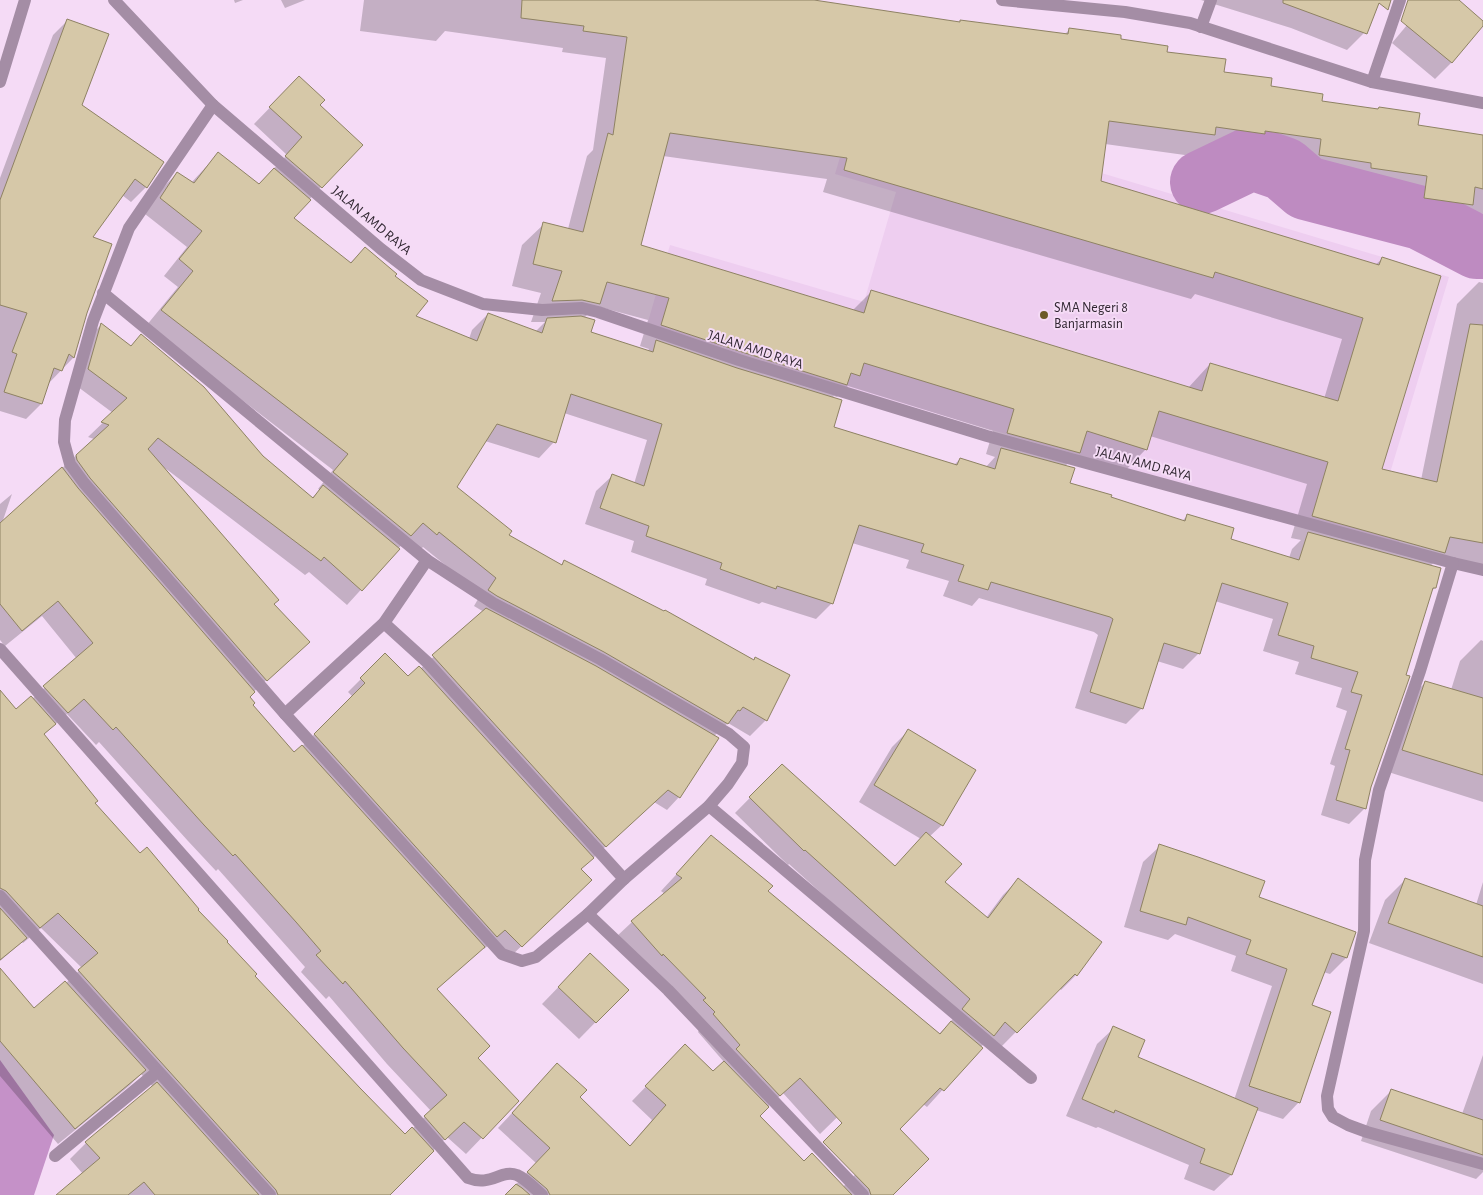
<svg xmlns="http://www.w3.org/2000/svg" width="1483" height="1195" viewBox="0 0 1483 1195" font-family="'Alegreya Sans',sans-serif">
  <style>
    .built { fill: #eecef0 }
    .forest { fill: #c591c8 }
    .shadow { fill: #0003; fill-rule: evenodd }
    .lines { fill: none; stroke-linecap: round; stroke-linejoin: round }
    .river { stroke: #be8bc1; stroke-width: 64 }
    .building { fill: #d6c8a8; stroke: #8e8263; fill-rule: evenodd }
    .minor { stroke: #a48da5; stroke-width: 12 }
    .poi-dot { fill: #6d5a28; stroke: #f5dbf6; stroke-width: 2 }
    .labels { text-anchor: middle; stroke-width: 4; stroke-linejoin: round; paint-order: stroke }
    .street-label { font-size: 14px; fill: #302631; stroke: #f5dbf6 }
    .poi-label { font-size: 14px; fill: #302631; stroke: #f5dbf6; text-anchor: start }
  </style>
  <rect width="100%" height="100%" fill="#f5dbf6"/>
  <polygon class="built" points="857,100 1449,277 1390,473 1417,483 1397,548 646,329 670,245 864,302 896,192 835,174"/>
  <polygon class="forest" points="0,1060 54,1135 34,1195 0,1195"/>
  <g class="shadow">
    <polygon points="234,0 243,0 235,3"/>
    <polygon points="281,0 305,0 285,8"/>
    <path d="M364,0H802L959,23L960,21L1064,35L1070,29L1166,53L1222,73L1321,102L1483,142V214L1465,211L1450,226L1403,219L1406,198L1350,190V184L1298,176L1300,160L1245,152L1242,155L1199,149L1192,156L1105,144L1100,182L1375,265L1382,259L1381,470L1421,480L1457,304L1479,282L1483,283V569L1437,560L1430,566L1435,588L1431,591L1370,787L1365,808L1349,824L1321,815L1335,766L1330,764L1347,711L1336,707L1342,688L1295,674L1299,662L1263,651L1273,619L1215,601L1199,653L1183,669L1157,661L1142,708L1126,724L1075,708L1098,635L1094,632L979,598L972,606L943,596L949,581L906,568L909,560L852,543L832,603L816,619L762,602L759,604L705,585L707,579L631,552L634,541L585,524L596,491L612,476L634,484L647,440L564,413L554,442L539,458L485,441L455,487L507,535L560,566L565,561L766,720L750,736L728,723L714,736L679,797L667,810L654,802L580,870L590,880L508,959L492,942L484,949L483,948L436,990L477,1058L517,1101L466,1154L447,1137L388,1195H58L83,1174L70,1159L86,1143L153,1087L141,1074L129,1086L58,1144L0,1076V970L34,1009L66,983L82,968L41,928L23,943L22,942L0,961V692L16,711L32,699L77,659L42,616L5,646L0,640V504L12,494L2,523L94,439L88,437L113,413L74,384L86,340L101,325L130,347L141,336L262,457L312,498L320,490L318,489L333,470L146,326L178,287L164,276L187,247L145,214L162,189L177,173L191,183L218,154L258,185L287,155L254,124L283,94L318,105L321,187L292,218L350,263L365,249L394,277L414,317L469,339L472,330L488,314L535,332L545,322H531L541,293L512,286L522,245L544,224L568,229L587,156L593,150L606,58L562,52L563,48L445,31L436,41L360,31ZM663,156L827,179L823,192L1191,299L1195,294L1342,339L1324,399L1210,364L1188,388L872,291L852,311L640,246ZM596,306L648,320L640,346L649,349L647,352L589,333L584,318ZM848,386L993,431L986,454L995,457L985,468L960,459L954,465L833,428L832,398L834,396L837,397ZM1150,436L1307,484L1291,538L1301,540L1292,549L1289,558L1229,540L1187,516L1182,521L1069,484L1064,467L1076,456L1125,471L1146,449ZM165,468L305,575L309,572L347,605L407,539L420,550L423,547L481,594L474,606L484,612L420,669L408,678L385,655L348,692L353,697L294,754L252,705L248,697L308,642L273,605ZM67,714L96,745L99,742L188,841L216,871L218,869L305,967L301,972L326,999L329,996L387,1064L431,1111L412,1129L405,1136L254,976L196,910L140,855L93,804L43,735Z"/>
    <polygon points="1201,0 1376,0 1364,33 1347,50 1291,28"/>
    <polygon points="1428,0 1457,0 1483,22 1452,62 1435,79 1392,43"/>
    <polygon points="68,20 80,105 146,187 131,202 122,195 91,238 85,313 73,358 48,384 41,404 26,419 0,411 0,178 53,35"/>
    <polygon points="1481,640 1483,641 1483,802 1382,770 1405,702 1426,682 1451,690 1460,661"/>
    <polygon points="908,731 975,770 942,825 929,837 960,864 943,882 986,918 1003,895 1018,880 1100,942 1076,975 1061,990 1059,988 1001,1047 990,1037 927,1107 923,1104 898,1129 928,1159 891,1195 842,1195 839,1191 899,1130 862,1093 820,1134 783,1093 758,1116 797,1156 758,1195 571,1195 562,1187 555,1195 506,1195 536,1163 498,1128 557,1065 585,1090 578,1097 629,1147 652,1120 632,1101 685,1046 713,1072 724,1062 698,1032 699,1030 688,1018 691,1015 646,970 645,971 615,938 632,922 665,894 661,891 711,837 771,886 767,891 939,1034 948,1025 956,1015 789,864 788,865 735,813 782,765 894,868 921,839 859,802 892,747"/>
    <polygon points="1160,846 1257,898 1346,958 1330,974 1323,972 1310,1006 1299,1102 1283,1119 1256,1110 1231,1175 1214,1191 1184,1179 1189,1165 1098,1127 1096,1128 1066,1116 1097,1044 1114,1028 1136,1058 1234,1100 1272,986 1231,971 1236,956 1175,934 1168,940 1124,927 1143,862"/>
    <polygon points="1405,880 1476,905 1483,882 1483,984 1369,943 1385,900"/>
    <polygon points="574,971 627,990 579,1039 542,1004"/>
    <polygon points="1483,1055 1483,1172 1476,1179 1361,1141 1371,1111 1392,1090 1462,1114"/>
  </g>
  <g class="lines">
    <polyline class="river" points="1202,182 1252,158 1284,169 1306,188 1421,218 1477,247 1483,247"/>
  </g>
  <g class="building">
    <path d="M522,0H814L960,22V20L1068,34L1069,28L1121,35V39L1168,46L1167,52L1226,59L1224,72L1272,78L1271,86L1323,94L1322,101L1378,109L1379,107L1420,113L1418,125L1483,135V189L1475,187L1473,205L1424,198L1427,176L1371,168V163L1319,155L1321,139L1265,131V134L1216,127L1215,135L1109,121L1101,181L1379,265L1382,257L1441,276L1382,469L1437,482L1470,324L1483,325V543L1450,537L1445,553L1312,516L1328,462L1159,411L1147,450L1087,431L1080,453L1007,433L1014,409L864,363L860,376L851,373L847,385L742,352L661,325L669,298L607,282L600,304L582,300L552,301L562,271L533,264L543,222L583,232L608,133L613,135L627,37L583,31L584,26L521,18ZM670,133L847,158L844,170L1213,278L1215,272L1363,318L1338,401L1210,363L1202,391L871,290L864,313L641,245Z"/>
    <polygon points="1283,0 1391,0 1388,10 1379,3 1367,34 1283,3"/>
    <polygon points="1408,0 1459,0 1483,21 1483,26 1452,63 1401,21"/>
    <polygon points="67,19 109,34 82,105 164,162 147,188 135,179 93,237 112,244 87,313 74,358 69,354 62,371 54,368 42,404 4,392 17,354 12,352 27,313 0,305 0,200"/>
    <polygon points="299,76 325,100 320,105 363,145 322,188 285,156 302,137 269,107"/>
    <polygon points="218,152 259,184 274,168 311,200 294,218 351,263 365,247 397,274 395,276 428,301 416,316 477,341 488,313 542,333 547,318 581,316 595,320 591,332 653,352 656,340 737,368 842,400 834,427 957,465 960,458 995,469 1001,448 1075,468 1070,483 1112,495 1111,497 1185,521 1187,514 1234,528 1231,539 1299,560 1308,532 1441,568 1436,588 1433,588 1406,675 1410,676 1371,787 1366,809 1336,800 1350,750 1345,749 1362,695 1351,692 1358,672 1311,658 1314,646 1278,635 1288,603 1222,583 1200,654 1164,643 1143,709 1090,692 1113,619 1110,617 991,582 988,590 958,581 964,565 921,552 924,544 859,525 833,604 777,586 776,589 720,569 722,563 646,536 649,526 600,508 612,474 644,486 662,424 571,394 556,443 497,424 457,487 512,531 509,535 562,565 564,560 664,611 665,610 754,660 755,657 790,675 767,721 743,707 740,711 738,710 728,724 604,652 497,596 488,590 496,578 439,532 437,535 423,523 411,536 333,472 348,454 161,310 193,271 179,259 202,231 160,198 177,172 194,183"/>
    <polygon points="101,323 131,346 141,334 204,387 263,456 313,498 323,485 400,549 362,591 324,557 321,561 158,438 148,449 279,600 274,604 310,642 267,681 90,478 77,460 76,455 109,425 101,422 127,398 88,369"/>
    <polygon points="62,467 78,488 255,692 250,697 255,703 253,705 294,752 302,745 485,947 437,989 490,1046 478,1058 519,1101 483,1139 464,1122 445,1140 424,1116 447,1095 403,1048 345,981 343,984 316,955 321,951 296,922 235,854 233,856 204,825 116,727 113,730 84,699 68,713 43,686 93,643 58,601 22,631 0,604 0,523"/>
    <polygon points="486,608 596,666 719,738 680,798 668,790 606,847 432,655"/>
    <polygon points="385,653 408,676 419,666 422,669 594,858 581,869 592,880 522,947 505,930 497,937 314,734 365,683 360,678"/>
    <polygon points="1425,681 1483,698 1483,775 1402,750"/>
    <polygon points="0,690 16,709 31,696 56,724 44,734 98,801 95,803 140,853 147,847 199,909 198,910 228,941 227,942 257,974 255,976 360,1088 405,1134 412,1127 434,1151 390,1195 278,1195 276,1190 78,970 98,953 58,913 40,928 6,891 0,888"/>
    <polygon points="908,729 976,770 943,826 874,785"/>
    <polygon points="782,764 895,866 926,832 962,864 945,882 988,918 1018,878 1102,942 1077,976 1075,974 1017,1033 1005,1022 994,1036 962,1009 970,999 805,850 804,851 749,797"/>
    <polygon points="711,835 773,886 768,891 940,1034 951,1021 983,1048 944,1091 940,1088 900,1129 929,1159 893,1195 871,1195 869,1189 823,1142 842,1123 800,1078 780,1096 736,1049 740,1045 713,1014 715,1012 703,1000 706,998 663,954 662,956 631,921 682,878 676,874"/>
    <polygon points="1159,844 1198,857 1265,881 1259,897 1356,932 1347,958 1332,953 1312,1005 1331,1012 1300,1103 1249,1086 1287,969 1246,954 1251,940 1188,917 1186,925 1140,911"/>
    <polygon points="1405,878 1483,906 1483,957 1388,923"/>
    <polygon points="0,908 27,938 0,960"/>
    <polygon points="590,953 629,990 596,1023 558,987"/>
    <polygon points="0,968 34,1008 65,981 146,1070 75,1129 0,1041"/>
    <polygon points="1113,1026 1145,1040 1138,1057 1258,1108 1232,1175 1200,1163 1205,1149 1115,1110 1114,1113 1082,1099"/>
    <polygon points="685,1044 713,1071 724,1061 769,1107 760,1116 804,1161 812,1153 852,1195 550,1195 547,1189 527,1172 550,1148 512,1113 557,1063 587,1090 580,1097 630,1146 666,1105 645,1086"/>
    <polygon points="157,1082 259,1195 155,1195 144,1182 128,1195 56,1195 100,1158 85,1142"/>
    <polygon points="1391,1089 1483,1120 1483,1155 1380,1120"/>
    <polygon points="516,1184 522,1188 530,1195 505,1195"/>
  </g>
  <g class="lines">
    <g class="minor">
      <polyline points="114,0 213,105 381,249 421,280 483,304 542,310 582,308 598,312 739,360 987,436 1453,563 1483,570"/>
      <polyline points="1002,0 1125,12 1190,23 1372,82 1483,103"/>
      <polyline points="1201,27 1211,0"/>
      <polyline points="0,82 25,0"/>
      <polyline points="1372,82 1400,0"/>
      <polyline points="103,293 427,560 493,603 600,659 729,734 744,747 742,763 728,784 709,806 624,879 588,914 536,957 522,961 502,954 285,714 84,483 70,464 64,442 65,420 93,321 129,228 213,105"/>
      <polyline points="1453,563 1420,671 1379,790 1365,860 1364,931 1327,1096 1328,1109 1333,1117 1348,1125 1367,1132 1483,1164"/>
      <polyline points="384,623 428,663 624,879"/>
      <path d="M0,649L468,1178C491,1187 501,1169 517,1175C526,1179 534,1188 542,1195"/>
      <polyline points="285,714 384,623 427,560"/>
      <polyline points="709,806 1031,1078"/>
      <polyline points="0,896 270,1195"/>
      <polyline points="588,914 668,990 863,1195"/>
      <polyline points="55,1156 157,1072"/>
    </g>
  </g>
  <circle class="poi-dot" cx="1044" cy="315" r="5"/>
  <g class="labels">
    <g class="street-label">
      <text transform="translate(372 220) rotate(40)" y="5">JALAN AMD RAYA</text>
      <text transform="translate(756 349) rotate(18)" y="5">JALAN AMD RAYA</text>
      <text transform="translate(1144 463) rotate(15)" y="5">JALAN AMD RAYA</text>
    </g>
    <g class="poi-label">
      <text x="1054" y="312">SMA Negeri 8<tspan x="1054" dy="16">Banjarmasin</tspan></text>
    </g>
  </g>
</svg>
